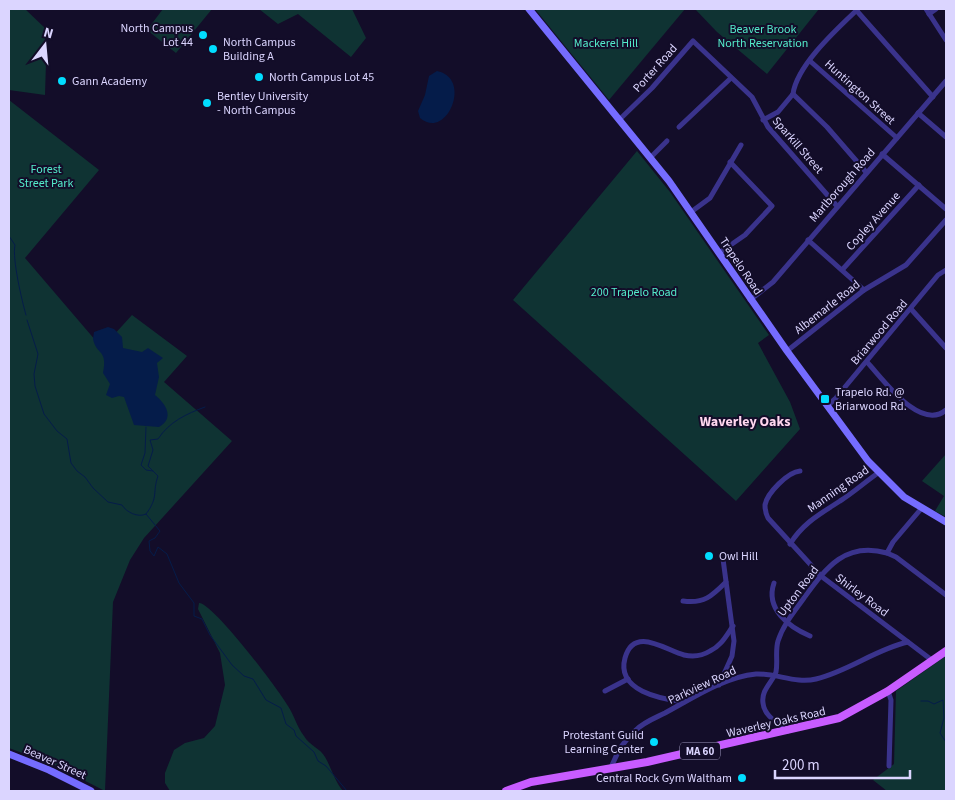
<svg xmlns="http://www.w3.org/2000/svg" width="955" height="800" viewBox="0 0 955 800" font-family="'Source Sans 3',sans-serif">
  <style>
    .green { fill: #0f3333 }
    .water { fill: #051c4a }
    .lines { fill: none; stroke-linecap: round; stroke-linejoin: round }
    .stream { stroke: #051c4a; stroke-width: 1 }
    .minor { stroke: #3a338c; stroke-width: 5 }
    .secondary { stroke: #756cff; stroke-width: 7 }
    .primary { stroke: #c85cff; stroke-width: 8 }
    .poi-dot { fill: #01ddff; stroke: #130d29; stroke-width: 2 }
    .labels { text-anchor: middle; stroke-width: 4; stroke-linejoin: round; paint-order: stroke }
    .shield { fill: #130d29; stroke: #9f99bf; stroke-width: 1 }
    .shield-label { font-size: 11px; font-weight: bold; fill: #dbd5ff }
    .poi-label { font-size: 12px; fill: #dbd5ff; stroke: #130d29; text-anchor: start }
    .park-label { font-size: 12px; fill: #54eccb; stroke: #130d29 }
    .street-label { font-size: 12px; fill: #dbd5ff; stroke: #130d29 }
    .neighbourhood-label { font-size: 14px; font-weight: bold; fill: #ffd7ef; stroke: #130d29 }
  </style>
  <rect width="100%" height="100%" fill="#130d29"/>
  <g class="green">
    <polygon points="10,9 25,9 47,30 45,95 9,90"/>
    <polygon points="163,9 212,9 176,53 147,30"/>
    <polygon points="259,9 352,9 366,38 351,57 298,14 278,24"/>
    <polygon points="535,9 685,9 609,100"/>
    <polygon points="695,9 819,9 767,74 717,32"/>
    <polygon points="9,100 99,170 25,258 102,348 132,315 187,356 164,382 232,441 144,538 130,560 113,602 105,791 54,765 9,748"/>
    <polygon points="637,151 670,192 769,335 758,343 790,402 800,429 736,501 513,300"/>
    <polygon points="946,454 946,517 935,511 944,496 922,481"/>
    <path d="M199,603C213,603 278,689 288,706C294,715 297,727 304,736C309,745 321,749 325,757C332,769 334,780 343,791H170L165,783V773L174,750L185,743L204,738L215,726L225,685L220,653L198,609Z"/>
    <polygon points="946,656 946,791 887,791 873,780 894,764 896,691"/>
  </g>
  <g class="water">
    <path d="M437,71C473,78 447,141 420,118L418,111L425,95L429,76Z"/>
    <path d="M108,327L114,329L122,337L123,348L142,352L148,348L163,358L157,363L159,377L155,395C166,404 175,418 159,427L134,425L124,397L119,396L112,398L106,395L110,384L103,373C108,349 96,355 93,339L94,332Z"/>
  </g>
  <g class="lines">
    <g class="stream">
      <path d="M9,236L15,245C12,259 22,301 26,315"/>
      <path d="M27,320L38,354L34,374L35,386L44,414L57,431L67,439L71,463L77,471L85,477L93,488L108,502L122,505C126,512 138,518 146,514L160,531L155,538L149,541L150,551L154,556L158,547L167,554L179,583L194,603V616L202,619L210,635L232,665L244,676L253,679L266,700L281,708L286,724L294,730L296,736L314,752L318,761L326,766L347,791"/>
      <polyline points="146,427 145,453 141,465 146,470 153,471"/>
      <path d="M146,514C159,497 152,493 158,476L148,466L153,450L150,440L158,439C169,422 186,414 205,407"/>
      <polyline points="921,701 928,701 934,704 943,700 944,718 940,733 946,742"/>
    </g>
    <g class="minor">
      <polyline points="926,9 946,40"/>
      <polyline points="856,10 933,97"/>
      <polyline points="929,14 936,9"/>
      <polyline points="810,61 897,138"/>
      <path d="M793,94C797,65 837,29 858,9"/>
      <polyline points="793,94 827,127 866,172"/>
      <polyline points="918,113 946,137"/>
      <polyline points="619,120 652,88 693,41 752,97 768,127 837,206"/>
      <polyline points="763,120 778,112 793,94"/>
      <polyline points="679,127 731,78"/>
      <polyline points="882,154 946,209"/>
      <polyline points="650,158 667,141"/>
      <polyline points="691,212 710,198 741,145"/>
      <polyline points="808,240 864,290"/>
      <polyline points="719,253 745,235 772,206 730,162"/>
      <polyline points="842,270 919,185"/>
      <polyline points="750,300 773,282 946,81"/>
      <polyline points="911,309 946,348"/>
      <polyline points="787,351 864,290 906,265 946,220"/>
      <path d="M867,362C883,379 920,432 946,410"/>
      <polyline points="827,406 835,399 938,275 946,270"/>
      <path d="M800,471C788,472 767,493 765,505C765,510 766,514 768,518L821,576L933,661"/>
      <path d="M790,544C803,523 820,514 840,501C853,493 865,482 878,473"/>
      <polyline points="887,553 896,557 946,595"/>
      <path d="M774,583C765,609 789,627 810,636"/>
      <path d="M683,601C704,604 712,596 726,582"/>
      <polyline points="719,685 732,656 734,641 723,559"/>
      <polyline points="605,691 628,679"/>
      <polyline points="888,691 891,700 889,766"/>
      <path d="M684,702C661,699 616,691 625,658C634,625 667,651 684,655C693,657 702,656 710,651C721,646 726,636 733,626"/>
      <path d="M788,731C778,723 764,716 763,703C761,690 772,683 776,672C778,662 775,651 778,641C783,625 794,612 804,598C826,568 845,541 887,553L893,542L921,509"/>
      <path d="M611,768C616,754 624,740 636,730C644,722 655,718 665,713C693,698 724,677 756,674C776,673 796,684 816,679C849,671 876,649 908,642"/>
    </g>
    <g class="secondary">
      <polyline points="529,9 669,181 787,351 868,461 904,497 946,522"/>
      <polyline points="9,754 49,770 91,791"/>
    </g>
    <polyline class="primary" points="506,791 531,782 647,762 839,718 888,691 946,651"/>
  </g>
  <g class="poi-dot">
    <circle cx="203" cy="35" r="5"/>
    <circle cx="213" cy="49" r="5"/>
    <circle cx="259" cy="77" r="5"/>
    <circle cx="62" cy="81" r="5"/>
    <circle cx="207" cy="103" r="5"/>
    <rect x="820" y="394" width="10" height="10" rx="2.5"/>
    <circle cx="709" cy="556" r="5"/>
    <circle cx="654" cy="742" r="5"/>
    <circle cx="742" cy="778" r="5"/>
  </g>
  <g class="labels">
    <rect class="shield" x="680" y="742.5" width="40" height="17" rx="4"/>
    <g class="shield-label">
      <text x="700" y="755">MA 60</text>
    </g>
    <g class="poi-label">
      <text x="193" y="32" text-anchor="end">North Campus<tspan x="193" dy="14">Lot 44</tspan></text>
      <text x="223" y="46">North Campus<tspan x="223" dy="14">Building A</tspan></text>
      <text x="269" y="81">North Campus Lot 45</text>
      <text x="72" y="85">Gann Academy</text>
      <text x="217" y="100">Bentley University<tspan x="217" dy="14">- North Campus</tspan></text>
      <text x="835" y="396">Trapelo Rd. @<tspan x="835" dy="14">Briarwood Rd.</tspan></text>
      <text x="719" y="560">Owl Hill</text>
      <text x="644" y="739" text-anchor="end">Protestant Guild<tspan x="644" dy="14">Learning Center</tspan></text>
      <text x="732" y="782" text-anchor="end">Central Rock Gym Waltham</text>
    </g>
    <g class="park-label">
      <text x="763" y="33">Beaver Brook<tspan x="763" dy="14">North Reservation</tspan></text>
      <text x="606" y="47">Mackerel Hill</text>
      <text x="46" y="173">Forest<tspan x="46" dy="14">Street Park</tspan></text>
      <text x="634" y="296">200 Trapelo Road</text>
    </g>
    <g class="street-label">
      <text transform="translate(655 68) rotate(-48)" y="4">Porter Road</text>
      <text transform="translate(860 92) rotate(42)" y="4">Huntington Street</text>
      <text transform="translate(798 145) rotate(49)" y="4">Sparkill Street</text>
      <text transform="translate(842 185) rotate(-49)" y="4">Marlborough Road</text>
      <text transform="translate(873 221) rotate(-48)" y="4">Copley Avenue</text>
      <text transform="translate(741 266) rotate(56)" y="4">Trapelo Road</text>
      <text transform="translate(827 307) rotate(-38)" y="4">Albemarle Road</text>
      <text transform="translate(879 332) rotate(-50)" y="4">Briarwood Road</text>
      <text transform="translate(838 489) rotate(-35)" y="4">Manning Road</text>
      <text transform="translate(798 591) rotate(-53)" y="4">Upton Road</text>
      <text transform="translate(862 595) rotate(37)" y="4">Shirley Road</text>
      <text transform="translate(702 685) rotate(-25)" y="4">Parkview Road</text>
      <text transform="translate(776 722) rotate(-13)" y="4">Waverley Oaks Road</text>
      <text transform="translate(55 762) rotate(24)" y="4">Beaver Street</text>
    </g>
    <g class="neighbourhood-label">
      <text x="745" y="426">Waverley Oaks</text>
    </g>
  </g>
  <rect width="955" height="800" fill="none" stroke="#dbd5ff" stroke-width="20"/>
  <g transform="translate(45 45) rotate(16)" stroke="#130d29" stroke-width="4" paint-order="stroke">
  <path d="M0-4L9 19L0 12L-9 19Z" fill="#dbd5ff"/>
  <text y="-8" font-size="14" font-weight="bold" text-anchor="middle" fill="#dbd5ff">N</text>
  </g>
  <path d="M775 770v8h135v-8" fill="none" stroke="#dbd5ff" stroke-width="2.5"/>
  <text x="782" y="770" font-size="15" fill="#dbd5ff" stroke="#130d29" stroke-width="4" paint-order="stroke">200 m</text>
</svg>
